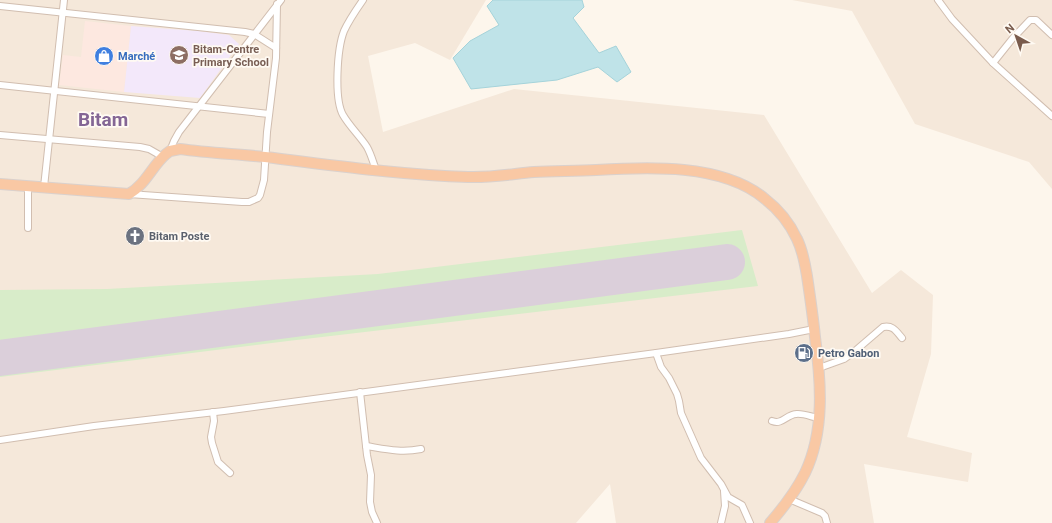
<svg xmlns="http://www.w3.org/2000/svg" width="1052" height="523" viewBox="0 0 1052 523" font-family="Roboto,sans-serif">
  <style>
    .residential { fill: #f5e8da }
    .commercial { fill: #fde8e0 }
    .education { fill: #f3e8fa }
    .green { fill: #d8ecc9 }
    .water { fill: #bfe3e8; stroke: #a5d3da }
    .lines { fill: none; stroke-linecap: round; stroke-linejoin: round }
    .runway { stroke: #dbcfda; stroke-width: 36 }
    .minor-casing { stroke: #d1beb0; stroke-width: 8 }
    .trunk-casing { stroke: #dad1cd; stroke-width: 12 }
    .minor { stroke: #fff; stroke-width: 6 }
    .trunk { stroke: #f9c8a4; stroke-width: 10 }
    .labels { text-anchor: middle; stroke-width: 3.5; stroke-linejoin: round; paint-order: stroke }
    .education-label { font-size: 11px; font-weight: bold; fill: #785e54; stroke: #fffaf3; text-anchor: start }
    .shop-label { font-size: 11px; font-weight: bold; fill: #366cbe; stroke: #fffaf3; text-anchor: start }
    .worship-label { font-size: 11px; font-weight: bold; fill: #5b616d; stroke: #fffaf3; text-anchor: start }
    .service-label { font-size: 11px; font-weight: bold; fill: #4e5e75; stroke: #fffaf3; text-anchor: start }
    .town-label { font-size: 19px; font-weight: bold; fill: #846695; stroke: #fffaf3 }
  </style>
  <rect width="100%" height="100%" fill="#fdf6ec"/>
  <g class="residential">
    <polygon points="0,0 486,0 450,60 415,43 368,56 383,132 514,89 764,115 872,293 901,270 933,295 931,354 907,437 972,453 968,482 864,464 874,523 616,523 610,484 576,523 0,523"/>
    <polygon points="792,0 1052,0 1052,189 1029,162 915,124 852,11"/>
  </g>
  <polygon class="commercial" points="85,21 131,26 124,92 59,85 63,55 81,57"/>
  <polygon class="education" points="131,26 198,31 229,35 239,44 200,98 124,92"/>
  <polygon class="green" points="742,230 758,286 288,341 0,377 0,290 107,289 378,274"/>
  <polygon class="water" points="493,0 582,0 584,7 573,18 599,53 616,46 631,72 617,82 598,67 557,80 471,89 453,58 470,41 499,25 487,6"/>
  <g class="lines">
    <polyline class="runway" points="0,358 727,262"/>
    <g class="minor-casing">
      <g id="minor">
        <path d="M363,0C356,10 349,20 344,31C337,49 334,99 343,115C350,127 360,136 367,147C371,154 373,162 376,170"/>
        <polyline points="938,0 952,19 993,63 1052,116"/>
        <polyline points="0,6 245,32 254,34 276,48"/>
        <polyline points="993,63 1013,38 1030,20 1036,20 1052,35"/>
        <polyline points="0,85 269,114"/>
        <polyline points="0,135 140,147 149,149 163,157"/>
        <polyline points="170,151 174,141 179,132 281,0"/>
        <polyline points="28,186 28,228"/>
        <polyline points="44,187 64,0"/>
        <polyline points="129,194 242,202 249,202 258,198 260,195 264,180 267,132 276,58 277,4"/>
        <polyline points="656,353 661,367 669,378 677,394 679,401 681,413 701,458 721,484 728,497 742,505 750,523"/>
        <path d="M819,368L844,359L855,351L883,327C893,325 896,331 902,338"/>
        <polyline points="360,392 367,455 371,475 370,502 372,512 377,523"/>
        <polyline points="213,412 214,421 211,437 212,443 218,462 230,473"/>
        <path d="M772,421C782,425 786,415 796,414C803,413 812,417 818,418"/>
        <polyline points="0,440 94,426 224,411 656,353 789,334 814,329"/>
        <path d="M366,446C385,449 401,453 421,449"/>
        <polyline points="789,499 822,513 825,516 827,523"/>
        <polyline points="721,523 725,506 724,491"/>
      </g>
    </g>
    <g class="trunk-casing">
      <path id="trunk" d="M0,184L129,194C146,184 152,166 166,154L170,151L180,149C208,153 237,154 265,157C332,165 400,175 468,177C490,178 512,174 534,172C555,171 575,171 596,170C647,167 723,163 765,199C778,209 790,224 797,239C803,251 805,264 807,276C810,296 813,317 815,337C821,381 825,431 805,473C796,491 783,508 770,523"/>
    </g>
    <use href="#minor" class="minor"/>
    <use href="#trunk" class="trunk"/>
  </g>
  <defs>
    <g id="school-disc" transform="scale(1)"><circle r="9.5" fill="#8d6e63" stroke="#fffaf3"/><path d="M0-5L7-2L0 1L-7-2ZM-4 1L0 2.5L4 1V4Q0 6-4 4Z" fill="#fff"/></g>
    <g id="shop-disc" transform="scale(1)"><circle r="9.5" fill="#3f7fe0" stroke="#fffaf3"/><path d="M-5-2.5h2.3a2.7 3.5 0 0 1 5.4 0H5L5.5 6h-11ZM-1.5-2.5h3a1.5 2.3 0 0 0-3 0Z" fill="#fff"/></g>
    <g id="church-disc" transform="scale(1)"><circle r="9.5" fill="#6b7280" stroke="#fffaf3"/><path d="M-1.2-6h2.4v3.5h3.3v2.4h-3.3V6h-2.4V-.1h-3.3v-2.4h3.3Z" fill="#fff"/></g>
    <g id="fuel-disc" transform="scale(1)"><circle r="9.5" fill="#5c6f8a" stroke="#fffaf3"/><path d="M-5.5-6h7V0h2V4h1.3V-2.5L3-4.5l.8-.8L6-3V5H2.5V1h-1V6h-7ZM-4.2-4.7v3.2H.2V-4.7Z" fill="#fff"/></g>
  </defs>
  <g fill-rule="evenodd">
    <use href="#school-disc" x="179" y="55"/>
    <use href="#shop-disc" x="104" y="56"/>
    <use href="#church-disc" x="135" y="236"/>
    <use href="#fuel-disc" x="804" y="353"/>
  </g>
  <g class="labels">
    <g class="education-label">
      <text x="193" y="53">Bitam-Centre<tspan x="193" dy="13">Primary School</tspan></text>
    </g>
    <g class="shop-label">
      <text x="118" y="60">Marché</text>
    </g>
    <g class="worship-label">
      <text x="149" y="240">Bitam Poste</text>
    </g>
    <g class="service-label">
      <text x="818" y="357">Petro Gabon</text>
    </g>
    <g class="town-label">
      <text x="103" y="126">Bitam</text>
    </g>
  </g>
  <g transform="translate(1016 36) rotate(320)" stroke="#fffaf3" stroke-width="3" paint-order="stroke">
  <path d="M0-3L7 15L0 10L-7 15Z" fill="#7a5c4d"/>
  <text y="-6" font-size="11" font-weight="bold" text-anchor="middle" fill="#7a5c4d">N</text>
  </g>
</svg>
